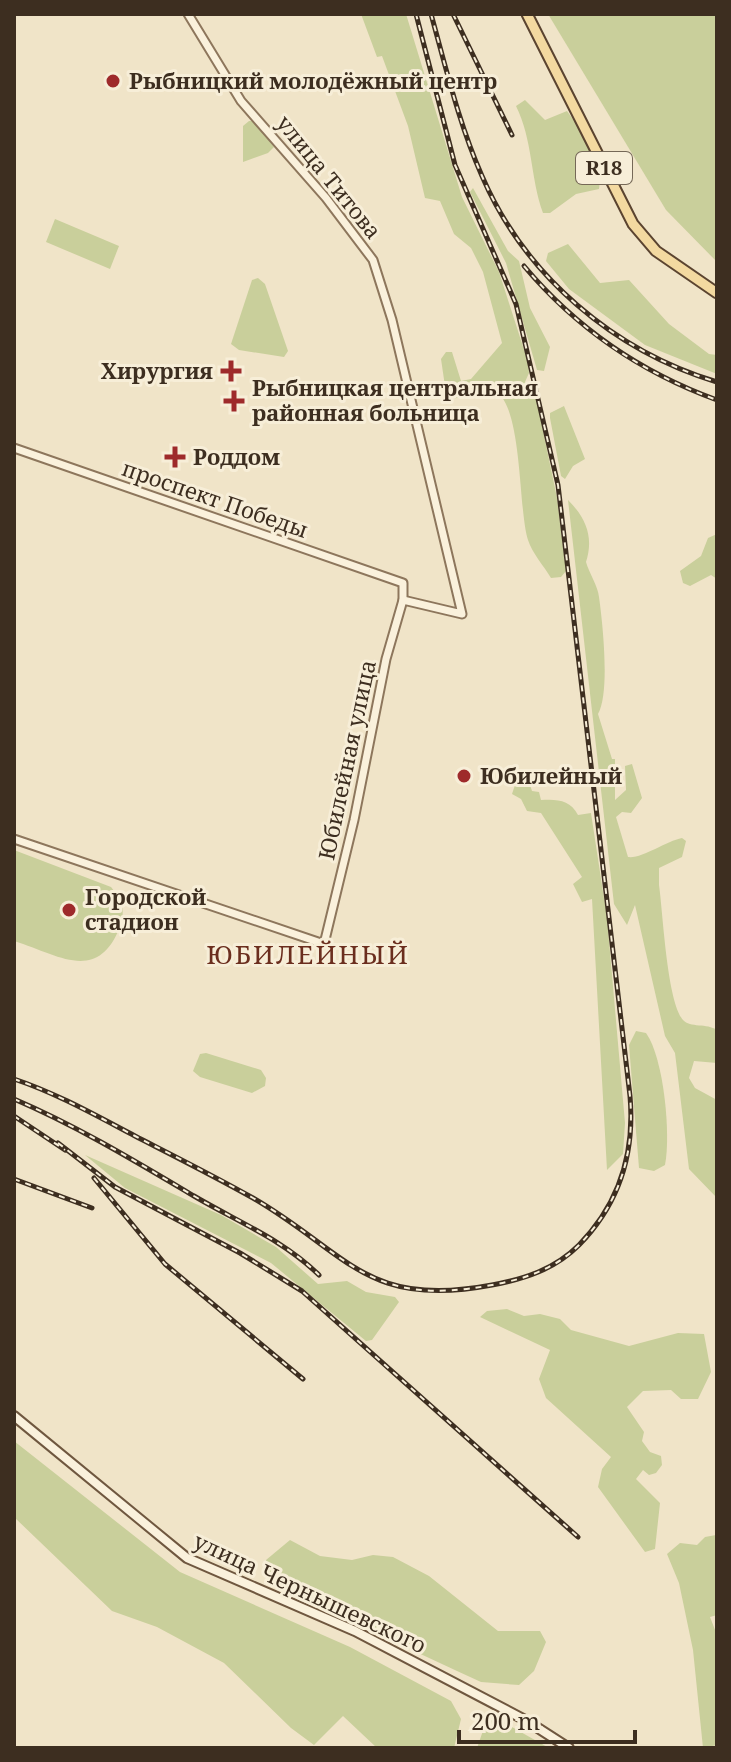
<svg xmlns="http://www.w3.org/2000/svg" width="731" height="1762" viewBox="0 0 731 1762" font-family="'Noto Serif',serif">
  <style>
    .green { fill: #c9cf9b }
    .lines { fill: none; stroke-linecap: round; stroke-linejoin: round }
    .tertiary-casing { stroke: #8d765c; stroke-width: 11 }
    .secondary-casing { stroke: #6f573f; stroke-width: 12 }
    .primary-casing { stroke: #5b4430; stroke-width: 13 }
    .tertiary { stroke: #faf1dc; stroke-width: 7 }
    .secondary { stroke: #faf1dc; stroke-width: 8 }
    .primary { stroke: #f3d9a0; stroke-width: 9 }
    .rail-casing { stroke: #3d2e20; stroke-width: 5 }
    .rail { stroke: #f7eed8; stroke-width: 2; stroke-dasharray: 6; stroke-linecap: butt }
    .poi-dot { fill: #9e2a2b; stroke: #f7eed8; stroke-width: 3 }
    .labels { text-anchor: middle; stroke-width: 6; stroke-linejoin: round; paint-order: stroke }
    .shield { fill: #f7eed8; stroke: #756857; stroke-width: 2 }
    .shield-label { font-size: 20px; font-weight: bold; fill: #3d2e20 }
    .poi-label { font-size: 22px; font-weight: bold; fill: #3d2e20; stroke: #f7eed8; text-anchor: start }
    .street-label { font-size: 22px; fill: #3d2e20; stroke: #f7eed8 }
    .quarter-label { font-size: 26px; letter-spacing: 2px; fill: #6b2e1e; stroke: #f7eed8 }
  </style>
  <rect width="100%" height="100%" fill="#f0e4c8"/>
  <g class="green">
    <path d="M361,14H406L462,197L499,272L528,362L529,373L525,382L535,392L557,498L566,571L561,577L551,578C544,566 532,553 528,540C518,509 523,406 495,391C483,385 465,397 453,399L446,393L441,359L446,352H452L461,381L471,379L502,343L483,272L471,248L454,234L440,201L425,198L408,126L382,56L377,57Z"/>
    <polygon points="548,14 717,14 717,262 666,210"/>
    <path d="M525,100L545,120L567,111C581,130 604,166 599,189L576,194L550,213H543C530,177 533,140 516,106Z"/>
    <polygon points="249,121 256,121 274,147 268,153 243,162 243,126"/>
    <polygon points="473,188 508,251 519,261 530,308 550,347 544,371 537,370 506,263 470,192"/>
    <polygon points="55,219 119,246 110,269 46,242"/>
    <polygon points="568,244 600,283 629,280 669,324 709,354 717,355 717,374 645,345 569,289 546,261 548,253"/>
    <polygon points="258,278 265,284 288,351 284,357 239,350 231,344 252,280"/>
    <polygon points="564,406 585,459 573,466 565,479 561,476 550,418 550,413"/>
    <path d="M568,500C586,518 594,537 586,562C589,573 598,586 599,597C603,625 610,693 598,714L612,759H615V800L626,790L625,766L632,764L642,798L631,813L622,812L616,817L628,857C642,859 666,841 682,838L686,841L682,857L659,868V885C663,913 667,1001 683,1020C690,1028 707,1023 717,1030V1063L694,1061L689,1078L695,1088L717,1100V1198L689,1169L675,1053L665,1036L635,905L627,925L614,904Z"/>
    <polygon points="717,534 717,579 711,575 690,586 683,583 680,571 701,556 708,538"/>
    <path d="M515,785H530L532,791L539,792L541,800C558,799 570,800 578,815L591,813L607,918L625,1123L623,1154L607,1170L592,899L582,902L573,884L582,877L541,813L527,811L521,799L512,794Z"/>
    <path d="M14,850L111,887C122,900 126,910 120,927C97,984 59,955 14,941Z"/>
    <path d="M636,1031L646,1033C664,1058 671,1135 665,1165L654,1171L639,1168L629,1045Z"/>
    <polygon points="206,1053 261,1070 266,1078 265,1086 252,1093 200,1077 193,1071 200,1054"/>
    <polygon points="85,1155 221,1215 276,1247 318,1284 347,1281 366,1292 395,1297 399,1302 372,1340 366,1341 271,1263 125,1188"/>
    <polygon points="507,1309 524,1316 540,1314 560,1319 571,1330 629,1346 678,1333 704,1334 711,1372 698,1399 681,1399 671,1390 643,1391 627,1407 644,1432 642,1441 650,1452 661,1456 662,1465 656,1473 649,1475 643,1470 636,1479 660,1503 655,1549 645,1552 598,1487 602,1469 611,1457 546,1398 539,1379 550,1350 480,1317 487,1311"/>
    <polygon points="14,1441 180,1572 350,1647 451,1701 461,1719 454,1748 377,1748 343,1716 314,1745 291,1728 224,1663 157,1627 112,1611 14,1517"/>
    <polygon points="716,1535 717,1615 710,1617 717,1635 717,1745 703,1748 693,1650 679,1583 667,1554 680,1543 697,1545 705,1537"/>
    <polygon points="290,1540 320,1556 352,1560 373,1555 393,1557 429,1576 498,1631 540,1631 546,1642 534,1671 519,1685 481,1682 457,1671 296,1596 267,1571 266,1560"/>
    <polygon points="496,1718 549,1748 477,1748 486,1722"/>
  </g>
  <g class="lines">
    <g class="tertiary-casing">
      <g id="tertiary">
        <polyline points="188,14 241,101 326,198 373,260 392,320 462,614 403,600"/>
        <polyline points="14,448 403,583 403,600 386,659 354,820 324,944 14,839"/>
      </g>
    </g>
    <g class="secondary-casing">
      <polyline id="secondary" points="14,1416 187,1558 355,1631 527,1721 569,1748"/>
    </g>
    <g class="primary-casing">
      <polyline id="primary" points="527,14 633,224 656,251 717,293"/>
    </g>
    <use href="#tertiary" class="tertiary"/>
    <use href="#secondary" class="secondary"/>
    <use href="#primary" class="primary"/>
    <g class="rail-casing">
      <g id="rail">
        <path d="M431,14C446,68 459,124 482,176C525,276 614,351 717,382"/>
        <polyline points="453,14 512,135"/>
        <path d="M524,266C577,329 640,372 717,400"/>
        <path d="M14,1079C56,1093 95,1115 135,1136C174,1156 214,1176 253,1198C348,1253 366,1309 492,1285C525,1279 555,1269 579,1245C620,1203 635,1153 630,1096L558,485L516,304L455,165L416,14"/>
        <path d="M14,1099C77,1126 135,1161 194,1196C238,1222 282,1239 319,1275"/>
        <polyline points="14,1116 65,1150"/>
        <polyline points="58,1143 115,1187 240,1253 302,1291 578,1537"/>
        <polyline points="94,1178 165,1264 303,1379"/>
        <polyline points="14,1179 92,1208"/>
      </g>
    </g>
    <use href="#rail" class="rail"/>
  </g>
  <g class="poi-dot">
    <circle cx="113" cy="81" r="8"/>
    <path d="M227 359h8v8h8v8h-8v8h-8v-8h-8v-8h8z"/>
    <path d="M230 389h8v8h8v8h-8v8h-8v-8h-8v-8h8z"/>
    <path d="M171 445h8v8h8v8h-8v8h-8v-8h-8v-8h8z"/>
    <circle cx="464" cy="776" r="8"/>
    <circle cx="69" cy="910" r="8"/>
  </g>
  <g class="labels">
    <rect class="shield" x="576" y="152" width="56" height="32" rx="6"/>
    <g class="shield-label">
      <text x="604" y="175">R18</text>
    </g>
    <g class="poi-label">
      <text x="129" y="89">Рыбницкий молодёжный центр</text>
      <text x="213" y="379" text-anchor="end">Хирургия</text>
      <text x="252" y="396">Рыбницкая центральная<tspan x="252" dy="25">районная больница</tspan></text>
      <text x="193" y="465">Роддом</text>
      <text x="480" y="784">Юбилейный</text>
      <text x="85" y="905">Городской<tspan x="85" dy="25">стадион</tspan></text>
    </g>
    <g class="street-label">
      <text transform="translate(329 177) rotate(51)" y="8">улица Титова</text>
      <text transform="translate(215 499) rotate(19)" y="8">проспект Победы</text>
      <text transform="translate(347 760) rotate(-78)" y="8">Юбилейная улица</text>
      <text transform="translate(310 1593) rotate(25)" y="8">улица Чернышевского</text>
    </g>
    <g class="quarter-label">
      <text x="308" y="964">ЮБИЛЕЙНЫЙ</text>
    </g>
  </g>
  <rect width="731" height="1762" fill="none" stroke="#3d2e20" stroke-width="32"/>
  <path d="M459 1730v12h176v-12" fill="none" stroke="#3d2e20" stroke-width="4"/>
  <text x="471" y="1730" font-size="24" fill="#3d2e20" stroke="#f7eed8" stroke-width="6" paint-order="stroke">200 m</text>
</svg>
